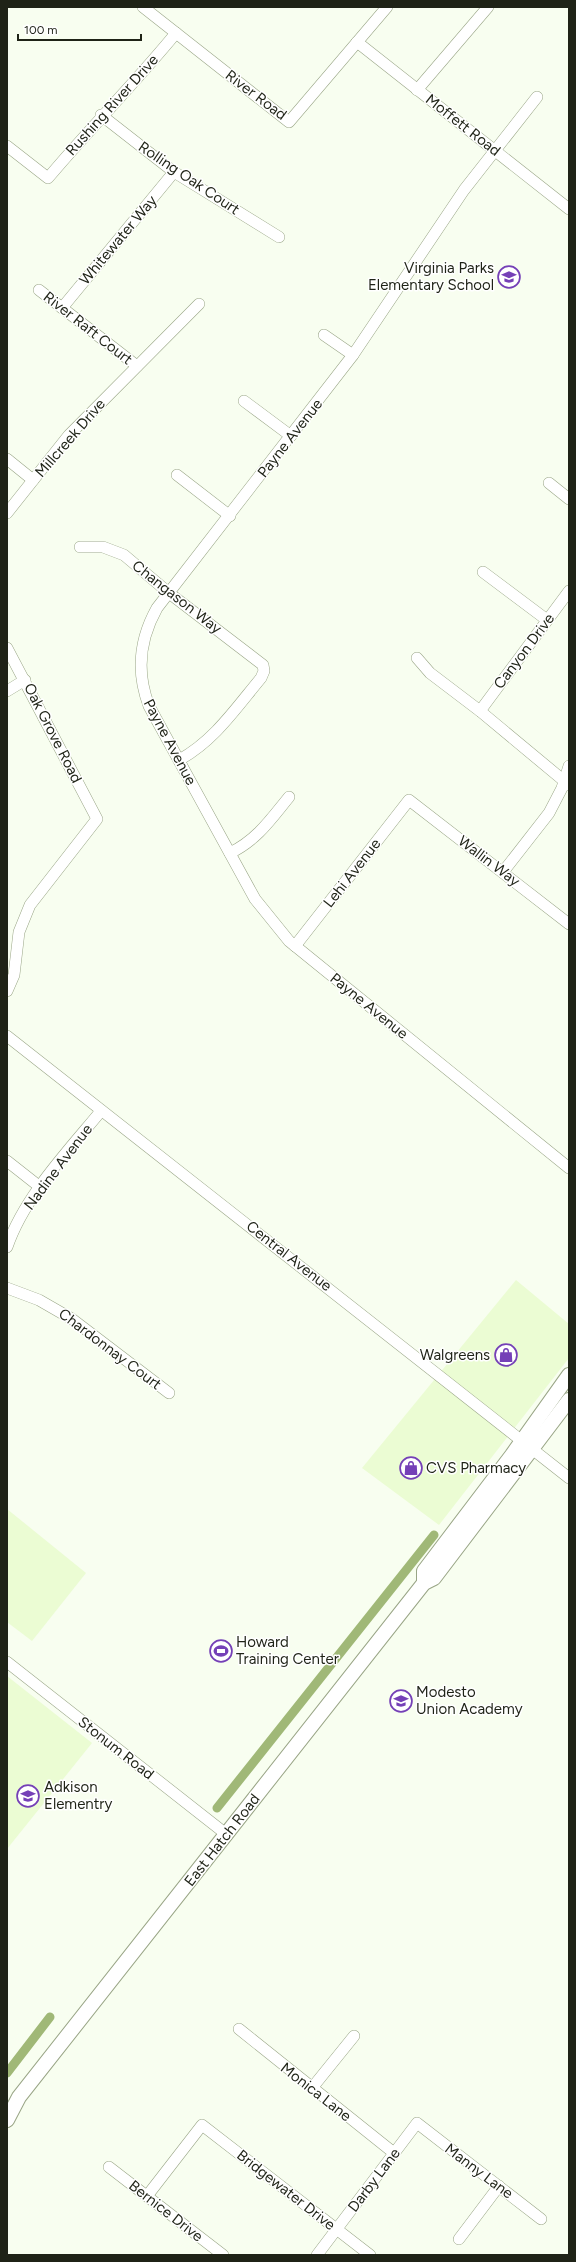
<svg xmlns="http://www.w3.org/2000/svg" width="576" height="2262" viewBox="0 0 576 2262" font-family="Figtree,sans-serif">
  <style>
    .built { fill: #ebfcd3 }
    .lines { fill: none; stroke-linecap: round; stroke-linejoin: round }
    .canal { stroke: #a0b877; stroke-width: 9 }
    .minor-casing { stroke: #99a586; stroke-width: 12 }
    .major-casing { stroke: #99a586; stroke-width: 16 }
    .minor { stroke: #fff; stroke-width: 11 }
    .major { stroke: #fff; stroke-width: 14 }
    .labels { text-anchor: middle; stroke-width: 3; stroke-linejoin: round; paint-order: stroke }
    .street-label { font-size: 15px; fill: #1f2317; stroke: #fff }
    .poi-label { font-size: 15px; fill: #1f2317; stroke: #fff; text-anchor: start }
  </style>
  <rect width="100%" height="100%" fill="#f8fef0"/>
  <g class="built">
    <polygon points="516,1280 569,1324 569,1358 439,1525 362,1468"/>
    <polygon points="7,1509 86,1573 32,1641 7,1622"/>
    <polygon points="7,1676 92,1743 7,1849"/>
  </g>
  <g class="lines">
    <g class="canal">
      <polyline points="217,1808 434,1535"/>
      <polyline points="7,2073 50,2017"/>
    </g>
    <g class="minor-casing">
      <g id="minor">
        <polyline points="143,7 289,122 387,7"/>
        <polyline points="357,42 569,209"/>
        <polyline points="417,90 488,7"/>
        <path d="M537,97L464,190L353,355L157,608C139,640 136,672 149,706L255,899L289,941L569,1168"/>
        <polyline points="101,115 174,172 279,237"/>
        <path d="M7,146L48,178C90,128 135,83 176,33"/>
        <polyline points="39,290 137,366"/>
        <polyline points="62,308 174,172"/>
        <polyline points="324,335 353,355"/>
        <polyline points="244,401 291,436"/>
        <polyline points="7,459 33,480"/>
        <polyline points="177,475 230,516"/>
        <polyline points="549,483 569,499"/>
        <polyline points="7,513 69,435 199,304"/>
        <path d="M80,547H103L124,555L169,593L263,665L264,671L261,678C236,708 214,741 179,760"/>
        <polyline points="483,572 547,620"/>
        <polyline points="7,648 97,819 30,905 19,932 14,975 7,991"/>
        <polyline points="417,658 430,673 480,711 569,785"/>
        <polyline points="7,691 25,680"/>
        <polyline points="480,711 569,591"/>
        <path d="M230,853C257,840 271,819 289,797"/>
        <polyline points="503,872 549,813 562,788 569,766"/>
        <polyline points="295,946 409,800 569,924"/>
        <polyline points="7,1036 569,1478"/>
        <polyline points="7,1161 40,1187"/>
        <path d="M7,1247C24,1197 68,1151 101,1111"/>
        <polyline points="7,1288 39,1300 72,1319 169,1393"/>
        <polyline points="7,1662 226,1834"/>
        <polyline points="239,2029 394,2153"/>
        <polyline points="312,2088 354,2036"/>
        <polyline points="109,2167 223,2255"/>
        <polyline points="147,2196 202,2125 370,2255"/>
        <polyline points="459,2239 499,2186"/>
        <polyline points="317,2255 417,2123 541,2219"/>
      </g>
    </g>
    <g class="major-casing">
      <g id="major">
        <polyline points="424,1583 424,1571 512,1455 569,1375"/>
        <polyline points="7,2120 19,2097 424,1583 434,1578 569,1400"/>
      </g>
    </g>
    <use href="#minor" class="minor"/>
    <use href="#major" class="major"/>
  </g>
  <defs>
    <g id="school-ring" transform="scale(1.15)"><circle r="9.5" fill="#fff" stroke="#7540b7" stroke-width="1.5"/><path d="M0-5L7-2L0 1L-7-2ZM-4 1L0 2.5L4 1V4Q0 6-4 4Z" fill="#7540b7"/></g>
    <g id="shop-ring" transform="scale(1.15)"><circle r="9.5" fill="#fff" stroke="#7540b7" stroke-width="1.5"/><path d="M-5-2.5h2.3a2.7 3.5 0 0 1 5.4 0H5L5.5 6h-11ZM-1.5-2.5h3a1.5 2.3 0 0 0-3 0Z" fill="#7540b7"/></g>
    <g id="stadium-ring" transform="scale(1.15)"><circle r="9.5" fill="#fff" stroke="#7540b7" stroke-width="1.5"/><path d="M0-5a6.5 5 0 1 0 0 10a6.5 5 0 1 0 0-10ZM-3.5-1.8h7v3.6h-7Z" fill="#7540b7"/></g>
  </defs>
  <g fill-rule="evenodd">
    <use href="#school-ring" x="509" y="277"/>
    <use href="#shop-ring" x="506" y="1355"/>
    <use href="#shop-ring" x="411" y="1468"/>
    <use href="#stadium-ring" x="221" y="1651"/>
    <use href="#school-ring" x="401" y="1701"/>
    <use href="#school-ring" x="28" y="1796"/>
  </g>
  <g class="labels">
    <g class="street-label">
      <text transform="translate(256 95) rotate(37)" y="5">River Road</text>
      <text transform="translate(112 105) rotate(-48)" y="5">Rushing River Drive</text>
      <text transform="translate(463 125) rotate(38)" y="5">Moffett Road</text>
      <text transform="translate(189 178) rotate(34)" y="5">Rolling Oak Court</text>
      <text transform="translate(118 240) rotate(-50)" y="5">Whitewater Way</text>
      <text transform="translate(88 328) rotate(38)" y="5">River Raft Court</text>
      <text transform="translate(70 438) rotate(-49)" y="5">Millcreek Drive</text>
      <text transform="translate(290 438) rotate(-52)" y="5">Payne Avenue</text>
      <text transform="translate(177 597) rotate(38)" y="5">Changason Way</text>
      <text transform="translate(524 651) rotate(-53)" y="5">Canyon Drive</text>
      <text transform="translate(53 733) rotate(63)" y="5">Oak Grove Road</text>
      <text transform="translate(170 742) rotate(62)" y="5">Payne Avenue</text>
      <text transform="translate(489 861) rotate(37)" y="5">Wallin Way</text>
      <text transform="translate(352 873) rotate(-52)" y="5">Lehi Avenue</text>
      <text transform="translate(369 1006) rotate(39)" y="5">Payne Avenue</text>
      <text transform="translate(58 1167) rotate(-53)" y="5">Nadine Avenue</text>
      <text transform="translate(289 1256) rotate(38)" y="5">Central Avenue</text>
      <text transform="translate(110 1349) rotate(37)" y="5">Chardonnay Court</text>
      <text transform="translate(116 1748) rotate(38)" y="5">Stonum Road</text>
      <text transform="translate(222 1840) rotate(-52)" y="5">East Hatch Road</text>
      <text transform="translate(316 2092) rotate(38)" y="5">Monica Lane</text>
      <text transform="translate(479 2171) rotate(37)" y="5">Manny Lane</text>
      <text transform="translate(374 2180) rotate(-53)" y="5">Darby Lane</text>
      <text transform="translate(286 2190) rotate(38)" y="5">Bridgewater Drive</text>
      <text transform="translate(166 2211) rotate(38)" y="5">Bernice Drive</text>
    </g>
    <g class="poi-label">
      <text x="494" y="273" text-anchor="end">Virginia Parks<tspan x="494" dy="17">Elementary School</tspan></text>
      <text x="490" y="1360" text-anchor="end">Walgreens</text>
      <text x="426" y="1473">CVS Pharmacy</text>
      <text x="236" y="1647">Howard<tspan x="236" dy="17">Training Center</tspan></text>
      <text x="416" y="1697">Modesto<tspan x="416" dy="17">Union Academy</tspan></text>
      <text x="44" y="1792">Adkison<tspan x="44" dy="17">Elementry</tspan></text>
    </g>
  </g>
  <rect width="576" height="2262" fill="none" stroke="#1f2317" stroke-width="16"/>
  <path d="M18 34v6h123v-6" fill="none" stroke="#1f2317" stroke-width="2"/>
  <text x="24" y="34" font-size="12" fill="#1f2317" stroke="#ffffff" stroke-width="3" paint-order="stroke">100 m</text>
</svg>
